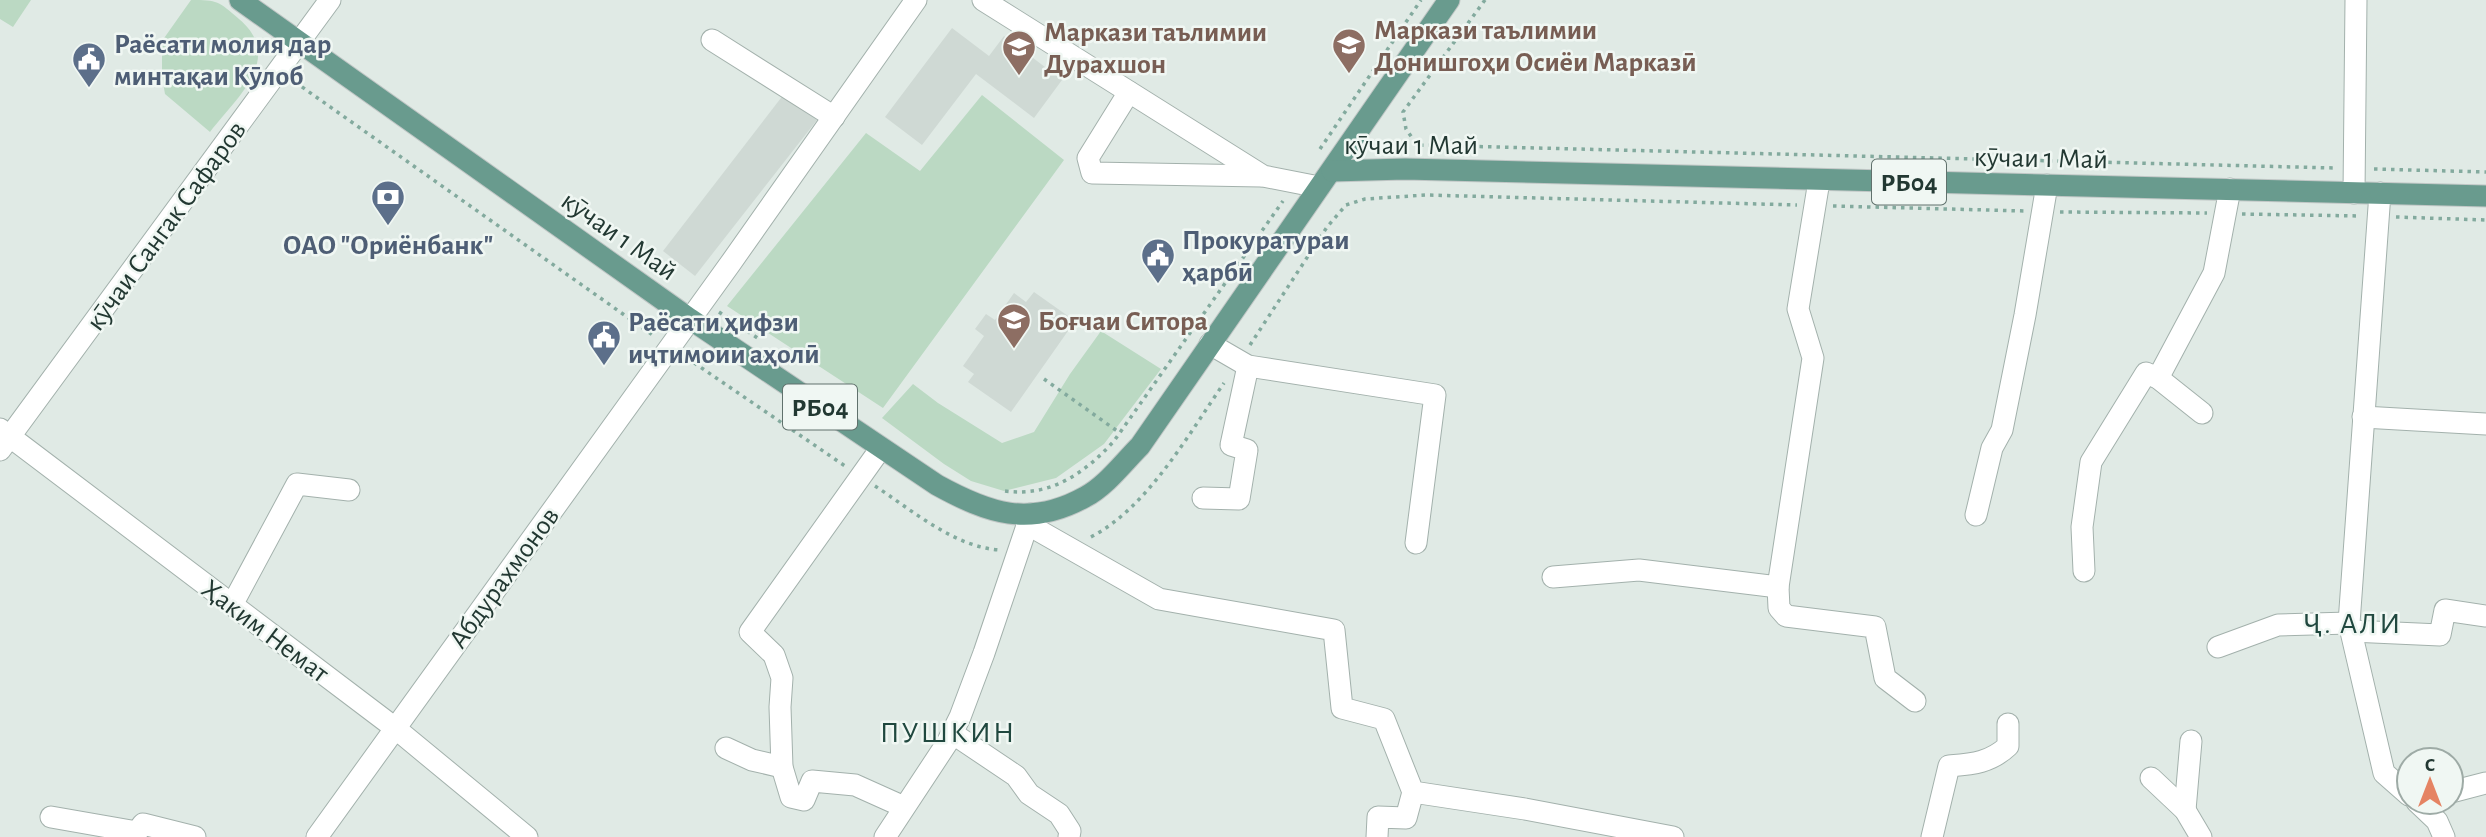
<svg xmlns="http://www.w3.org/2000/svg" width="2486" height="837" viewBox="0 0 2486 837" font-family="'Alegreya Sans',sans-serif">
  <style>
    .built { fill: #cfd9d4 }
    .green { fill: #bbd9c3 }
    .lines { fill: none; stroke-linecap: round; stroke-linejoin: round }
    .minor-casing { stroke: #a3b1ac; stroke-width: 23 }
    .major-casing { stroke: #c1c7c6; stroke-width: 23 }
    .path { stroke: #83aa9e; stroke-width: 3.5; stroke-dasharray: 3.5 5; stroke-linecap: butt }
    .minor { stroke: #fff; stroke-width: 21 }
    .major { stroke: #699b8e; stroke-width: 21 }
    .labels { text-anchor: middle; stroke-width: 5; stroke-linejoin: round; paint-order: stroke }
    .shield { fill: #f0f7f3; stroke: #60716c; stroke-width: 2 }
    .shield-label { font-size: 26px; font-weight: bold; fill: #223832 }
    .education-label { font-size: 28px; font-weight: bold; fill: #785e54; stroke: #f0f7f3; text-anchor: start }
    .service-label { font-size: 28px; font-weight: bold; fill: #4e5e75; stroke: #f0f7f3; text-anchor: start }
    .street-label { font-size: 28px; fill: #223832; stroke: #f0f7f3 }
    .neighbourhood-label { font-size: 30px; letter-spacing: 2px; fill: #20483f; stroke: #f0f7f3 }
  </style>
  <rect width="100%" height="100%" fill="#e0eae5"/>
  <g class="built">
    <polygon points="952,28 989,56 1004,36 1062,80 1034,118 976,74 922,145 885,117"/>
    <polygon points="784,94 817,120 695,276 663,251"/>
    <polygon points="1034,292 1075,321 1011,412 968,382 974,374 963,366 984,336 975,329 986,314 995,320 1014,293 1026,302"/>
  </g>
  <g class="green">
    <polygon points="0,0 31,0 13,27 0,19"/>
    <path d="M191,0C218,0 218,1 239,19C285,58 237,97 210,132L165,94L162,77V41Z"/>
    <polygon points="982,95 1064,160 883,408 727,306 866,133 920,171"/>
    <polygon points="1101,331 1161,369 1104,444 1056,478 1004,491 971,481 944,464 882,418 913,384 938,403 1002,443 1034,432 1070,374"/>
  </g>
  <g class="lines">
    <g class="minor-casing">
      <g id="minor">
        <polyline points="983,0 1263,176 1319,187"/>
        <polyline points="712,40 834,117"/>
        <polyline points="1129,92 1088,158 1092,173 1261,176"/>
        <polyline points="2354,193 2356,0"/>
        <polyline points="2380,193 2349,623 2384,773 2409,795"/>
        <polyline points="1210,344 1248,366 1435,395 1416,543"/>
        <polyline points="2158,378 2202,413"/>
        <polyline points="2363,417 2486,424"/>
        <polyline points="0,429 395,728 527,837"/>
        <polyline points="881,448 750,632 774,655 782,678 780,707 782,767 791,797 804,800 812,781 855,785 904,807"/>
        <polyline points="0,450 330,0"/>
        <polyline points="1203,498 1239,499 1247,450 1231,445 1248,366"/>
        <polyline points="1976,515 1992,448 2002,430 2025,315 2047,185"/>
        <polyline points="1027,524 1159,599 1334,630 1342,708 1384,719 1413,792 1525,809 1673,837"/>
        <polyline points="2084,571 2082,527 2091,462 2146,373 2158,378 2214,273 2230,189"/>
        <polyline points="1553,577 1639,570 1778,587 1813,358 1798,309 1819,181"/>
        <polyline points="1778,587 1779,608 1786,616 1875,627 1885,678 1915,701"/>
        <polyline points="232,605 297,484 349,490"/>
        <polyline points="2351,631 2440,635 2445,610 2486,616"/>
        <polyline points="2218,647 2278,625 2349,623"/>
        <polyline points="952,733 1016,776 1029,794 1059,814 1070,831 1069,837"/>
        <polyline points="726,748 752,760 782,767"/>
        <polyline points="2151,778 2185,810 2201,837"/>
        <polyline points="2451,792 2486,783"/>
        <polyline points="2417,802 2437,821 2444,837"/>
        <polyline points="2185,810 2191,741"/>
        <polyline points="51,817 137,832 143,824 195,837"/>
        <polyline points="317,837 730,264 916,0"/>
        <polyline points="885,837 947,743 960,717 984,653 1031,514"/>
        <polyline points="1377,837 1378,817 1406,818 1413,792"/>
        <path d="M1932,837L1949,766C1972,764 1990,763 2008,746V724"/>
      </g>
    </g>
    <g class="major-casing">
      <g id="major">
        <path d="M240,0L690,319L937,485C988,513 1029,528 1085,497C1106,486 1123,463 1140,446L1449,0"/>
        <polyline points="1332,171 1405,169 2486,196"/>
      </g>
    </g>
    <g class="path">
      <polyline points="1485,0 1403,112 1406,129 1417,145 2335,168"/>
      <polyline points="295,82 654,336"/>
      <polyline points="1320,149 1421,0"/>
      <polyline points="2374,169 2486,172"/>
      <polyline points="1833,206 2025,211"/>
      <polyline points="2060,212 2207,213"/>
      <polyline points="2242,214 2361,216"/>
      <polyline points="2396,217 2486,220"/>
      <polyline points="719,312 759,339"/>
      <polyline points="1250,345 1327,227 1346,205 1365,199 1426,195 1797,205"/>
      <polyline points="687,358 845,466"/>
      <polyline points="1044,379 1120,433"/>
      <path d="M875,486C912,510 955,548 1001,550"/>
      <path d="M1005,491C1051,497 1085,473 1114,441L1283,201"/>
      <path d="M1091,537C1148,507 1188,435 1224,383"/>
    </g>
    <use href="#minor" class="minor"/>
    <use href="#major" class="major"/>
  </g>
  <defs>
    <g id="university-pin" transform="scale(1.75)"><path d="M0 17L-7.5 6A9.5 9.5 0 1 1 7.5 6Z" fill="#8d6e63" stroke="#f0f7f3"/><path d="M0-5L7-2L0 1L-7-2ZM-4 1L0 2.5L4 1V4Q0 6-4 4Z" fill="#fff"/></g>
    <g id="civic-pin" transform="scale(1.75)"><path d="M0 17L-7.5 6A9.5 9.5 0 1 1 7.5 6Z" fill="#5c6f8a" stroke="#f0f7f3"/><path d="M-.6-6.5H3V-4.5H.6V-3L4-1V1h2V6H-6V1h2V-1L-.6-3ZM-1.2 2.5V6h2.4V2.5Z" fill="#fff"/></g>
    <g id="bank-pin" transform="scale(1.75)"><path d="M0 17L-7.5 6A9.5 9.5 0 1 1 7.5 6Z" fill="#5c6f8a" stroke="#f0f7f3"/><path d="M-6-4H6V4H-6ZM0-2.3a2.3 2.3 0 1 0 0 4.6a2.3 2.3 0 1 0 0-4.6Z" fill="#fff"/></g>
    <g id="school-pin" transform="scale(1.75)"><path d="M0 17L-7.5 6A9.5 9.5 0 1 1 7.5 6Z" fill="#8d6e63" stroke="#f0f7f3"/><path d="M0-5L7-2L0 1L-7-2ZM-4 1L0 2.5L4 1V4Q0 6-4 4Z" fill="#fff"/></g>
  </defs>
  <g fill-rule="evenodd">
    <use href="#university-pin" x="1349" y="45"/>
    <use href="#university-pin" x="1019" y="47"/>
    <use href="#civic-pin" x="89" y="59"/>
    <use href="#bank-pin" x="388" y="197"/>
    <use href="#civic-pin" x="1158" y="255"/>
    <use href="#school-pin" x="1014" y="320"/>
    <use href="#civic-pin" x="604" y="337"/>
  </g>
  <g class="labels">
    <g class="shield">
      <rect x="1872" y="159.5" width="74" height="45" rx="5"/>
      <rect x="783" y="384.5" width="74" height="45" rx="5"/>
    </g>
    <g class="shield-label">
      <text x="1909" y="191">РБ04</text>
      <text x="820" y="416">РБ04</text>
    </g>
    <g class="education-label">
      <text x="1374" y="39">Маркази таълимии<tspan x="1374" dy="32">Донишгоҳи Осиёи Марказӣ</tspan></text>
      <text x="1044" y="41">Маркази таълимии<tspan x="1044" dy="32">Дурахшон</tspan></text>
      <text x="1038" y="330">Боғчаи Ситора</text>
    </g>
    <g class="service-label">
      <text x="114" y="53">Раёсати молия дар<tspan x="114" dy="32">минтақаи Кӯлоб</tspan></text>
      <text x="1182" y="249">Прокуратураи<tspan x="1182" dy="32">ҳарбӣ</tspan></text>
      <text x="388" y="254" text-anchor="middle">ОАО "Ориёнбанк"</text>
      <text x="628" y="331">Раёсати ҳифзи<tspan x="628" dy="32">иҷтимоии аҳолӣ</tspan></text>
    </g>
    <g class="street-label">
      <text x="1411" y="154">кӯчаи 1 Май</text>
      <text transform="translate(2041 157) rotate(1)" y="10">кӯчаи 1 Май</text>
      <text transform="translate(165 225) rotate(-54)" y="10">кӯчаи Сангак Сафаров</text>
      <text transform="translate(620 235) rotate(35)" y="10">кӯчаи 1 Май</text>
      <text transform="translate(503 577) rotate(-54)" y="10">Абдурахмонов</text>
      <text transform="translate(266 630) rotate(37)" y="10">Ҳаким Немат</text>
    </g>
    <g class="neighbourhood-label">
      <text x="2353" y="633">Ҷ. АЛИ</text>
      <text x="948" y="742">ПУШКИН</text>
    </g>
  </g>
  <g transform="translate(2430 781)"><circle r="33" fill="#f0f7f3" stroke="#9eaba6" stroke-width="2"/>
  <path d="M0-5L12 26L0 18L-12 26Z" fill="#e58363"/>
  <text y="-10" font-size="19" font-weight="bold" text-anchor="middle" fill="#223832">С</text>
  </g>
</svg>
